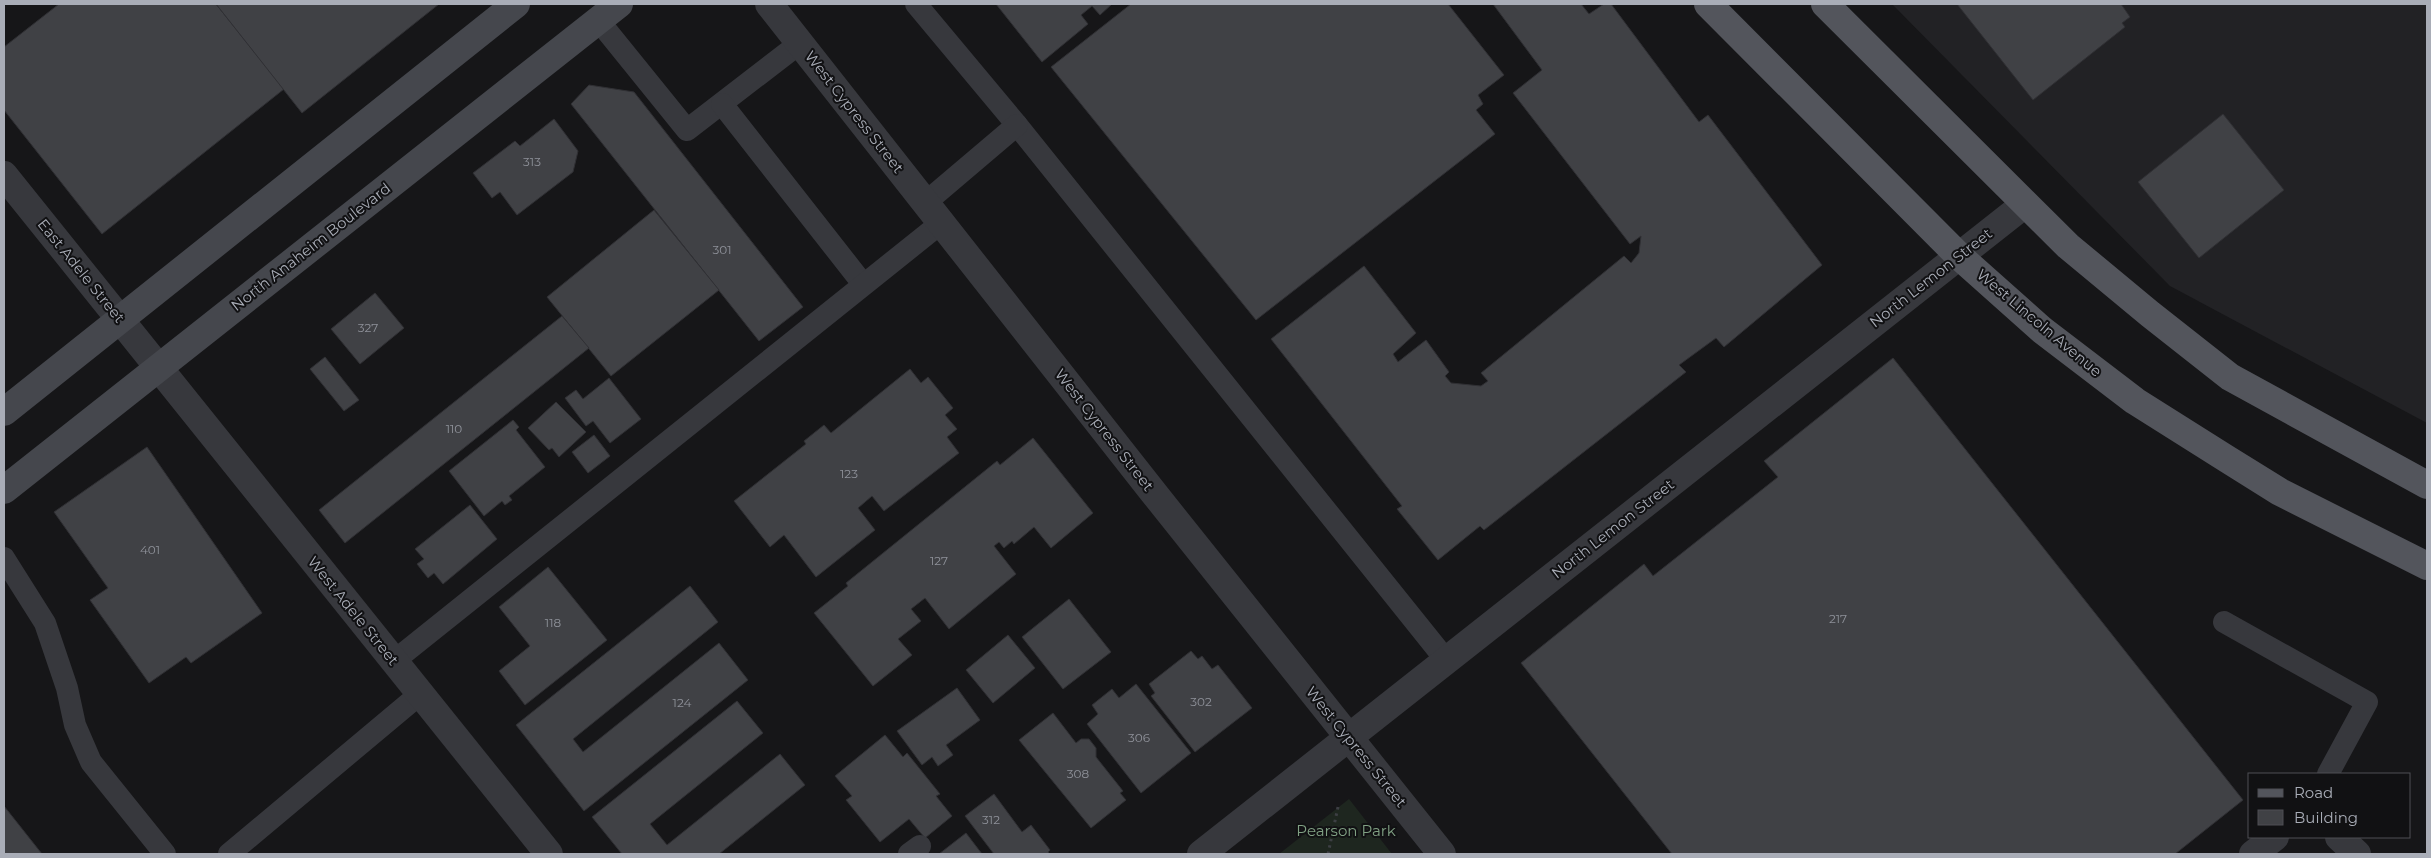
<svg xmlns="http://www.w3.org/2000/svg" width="2431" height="858" viewBox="0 0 2431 858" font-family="Montserrat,sans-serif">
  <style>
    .built { fill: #222225 }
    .green { fill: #1e261f }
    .building { fill: #404145; stroke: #303034 }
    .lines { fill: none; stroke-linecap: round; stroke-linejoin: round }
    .path { stroke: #3d3f44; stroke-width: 3; stroke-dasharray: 2.5 4; stroke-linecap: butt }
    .lane { stroke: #37383d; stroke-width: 22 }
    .street { stroke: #37383d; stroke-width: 28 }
    .secondary { stroke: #45474d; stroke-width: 28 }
    .primary { stroke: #53555c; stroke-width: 28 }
    .labels { text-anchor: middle; stroke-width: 4; stroke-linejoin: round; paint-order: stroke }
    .number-label { font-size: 12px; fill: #8f929a }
    .street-label { font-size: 15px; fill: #a9adb7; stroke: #111113 }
    .park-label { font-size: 15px; fill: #81a184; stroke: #111113 }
  </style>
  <rect width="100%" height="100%" fill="#161618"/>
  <polygon class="built" points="1892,4 2427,4 2427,423 2170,286"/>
  <polygon class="green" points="1349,799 1392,854 1279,854"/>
  <g class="building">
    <polygon points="59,4 216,4 284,89 102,234 4,110 4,47"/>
    <polygon points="216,4 439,4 302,113"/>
    <polygon points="996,4 1112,4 1100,15 1092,6 1081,15 1088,24 1042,62"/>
    <polygon points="1131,4 1448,4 1504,75 1478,95 1483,104 1476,110 1495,134 1256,320 1051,67"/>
    <polygon points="1493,4 1581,4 1589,14 1604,4 1611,4 1699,122 1708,115 1822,265 1724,347 1716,338 1679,365 1686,372 1484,530 1480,526 1438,560 1397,509 1402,506 1271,339 1364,266 1416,333 1393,354 1398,362 1426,340 1449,372 1445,376 1451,383 1481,386 1488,381 1481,373 1624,256 1631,263 1639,253 1641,236 1630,244 1513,93 1542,70"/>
    <polygon points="1957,4 2121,4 2130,17 2122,23 2125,27 2033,100"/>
    <polygon points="589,85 634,92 803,307 759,341 571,104"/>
    <polygon points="2223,114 2284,190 2199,258 2138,182"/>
    <polygon points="554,119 578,151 573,172 517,215 500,192 492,198 473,173 515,141 520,146"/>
    <polygon points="654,210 719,290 611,376 547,297"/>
    <polygon points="375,293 404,328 360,364 331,329"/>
    <polygon points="562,316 589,348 345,543 319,510"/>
    <polygon points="325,357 359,400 344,411 310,369"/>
    <polygon points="1893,358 2243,800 2175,854 1672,854 1521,663 1644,564 1653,576 1778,477 1764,461"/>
    <polygon points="910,369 921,383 928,377 953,408 945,415 957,429 947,437 959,453 884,511 872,496 858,508 875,530 816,577 784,535 770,547 734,501 806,444 804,441 824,425 831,433"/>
    <polygon points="609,378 641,419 610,443 593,421 586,426 565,398 576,390 583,399"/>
    <polygon points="556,402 586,432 559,457 552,448 549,450 528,428"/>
    <polygon points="513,420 519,427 516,430 545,467 509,496 512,500 505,505 502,501 484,516 449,471"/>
    <polygon points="594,435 610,456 588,473 572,452"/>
    <polygon points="1033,438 1093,513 1051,548 1034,527 1014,544 1012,541 1004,548 999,542 994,546 1016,574 949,629 925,598 911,609 921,621 898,639 912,655 873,686 814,613 848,586 846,583 997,461 1000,465"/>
    <polygon points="147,447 262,613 191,663 186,657 149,683 90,600 108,588 54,512"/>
    <polygon points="470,505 497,539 443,584 434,573 428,578 417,564 424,559 415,549"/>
    <polygon points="548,567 607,640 525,705 499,671 530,646 499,607"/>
    <polygon points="690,586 718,622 573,739 583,752 719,643 748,680 584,811 516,725"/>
    <polygon points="1069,599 1111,652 1063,689 1022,637"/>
    <polygon points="1008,635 1035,668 993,703 966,670"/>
    <polygon points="1191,651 1198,659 1202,656 1212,669 1218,665 1252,708 1195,752 1151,696 1155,693 1149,684"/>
    <polygon points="1136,684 1191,753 1141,793 1087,724 1098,714 1092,705 1112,689 1119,698"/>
    <polygon points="957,688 980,720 946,745 953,755 938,766 932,757 922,765 897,731"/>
    <polygon points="737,701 763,733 650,824 667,845 780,754 805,785 719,854 622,854 592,817"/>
    <polygon points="1053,713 1076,743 1081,739 1089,739 1096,748 1096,757 1123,791 1120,793 1126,800 1091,828 1019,740"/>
    <polygon points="885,735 903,757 907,753 940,794 936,796 952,816 925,838 909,819 880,842 846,800 852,796 835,776"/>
    <polygon points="994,794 1022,832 1031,825 1050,850 1048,852 1050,854 994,854 965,816"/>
    <polygon points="4,806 42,854 4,854"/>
    <polygon points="966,833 982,854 939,854"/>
  </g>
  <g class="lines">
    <polyline class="path" points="1328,854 1338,807"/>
    <g class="lane">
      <polyline points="916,4 1017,125 1446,660"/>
      <polyline points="598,20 687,130 800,43"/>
      <polyline points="722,104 863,284"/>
      <polyline points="925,203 1017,125"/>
      <polyline points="4,558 45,623 67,688 75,725 91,762 165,854"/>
      <polyline points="2224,622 2367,702 2328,774"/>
      <polyline points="394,661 941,223"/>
      <polyline points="229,854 420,694"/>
      <polyline points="909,854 920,846"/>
    </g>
    <g class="street">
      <polyline points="769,4 1153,492 1442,854"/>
      <polyline points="4,175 549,854"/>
      <polyline points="2339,837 2357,854"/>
      <polyline points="1201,854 2025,204"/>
      <polyline points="2253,854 2275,837"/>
    </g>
    <g class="secondary">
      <polyline points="4,412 516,4"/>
      <polyline points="4,490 619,4"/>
    </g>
    <g class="primary">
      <polyline points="1708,4 1959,256 2042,330 2135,401 2227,459 2280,492 2427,566"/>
      <polyline points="1825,4 2068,246 2150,314 2230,377 2427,485"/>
    </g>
  </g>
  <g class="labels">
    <g class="number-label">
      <text x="532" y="166">313</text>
      <text x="722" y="254">301</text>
      <text x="368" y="332">327</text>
      <text x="454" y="433">110</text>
      <text x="849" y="478">123</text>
      <text x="150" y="554">401</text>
      <text x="939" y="565">127</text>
      <text x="1838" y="623">217</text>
      <text x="553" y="627">118</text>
      <text x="1201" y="706">302</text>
      <text x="682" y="707">124</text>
      <text x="1139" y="742">306</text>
      <text x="1078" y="778">308</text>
      <text x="991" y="824">312</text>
    </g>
    <g class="street-label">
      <text transform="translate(854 112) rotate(52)" y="5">West Cypress Street</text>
      <text transform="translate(311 247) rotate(-38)" y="5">North Anaheim Boulevard</text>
      <text transform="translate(81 271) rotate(51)" y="5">East Adele Street</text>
      <text transform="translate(1931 278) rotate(-38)" y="5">North Lemon Street</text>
      <text transform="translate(2039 323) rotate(40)" y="5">West Lincoln Avenue</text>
      <text transform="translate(1104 430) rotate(52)" y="5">West Cypress Street</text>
      <text transform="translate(1613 529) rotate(-38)" y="5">North Lemon Street</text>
      <text transform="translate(353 611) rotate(51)" y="5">West Adele Street</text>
      <text transform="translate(1356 747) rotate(51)" y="5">West Cypress Street</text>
    </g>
    <g class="park-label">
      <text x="1346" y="836">Pearson Park</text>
    </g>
  </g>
  <rect width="2431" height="858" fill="none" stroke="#a9adb7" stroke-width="10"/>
  <rect x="2248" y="773" width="162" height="65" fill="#111113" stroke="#4e4f55"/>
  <rect x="2258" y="789" width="25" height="8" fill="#53555c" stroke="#4e4f55"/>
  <text x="2294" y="798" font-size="15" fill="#a9adb7">Road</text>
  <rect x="2258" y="810" width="25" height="15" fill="#404145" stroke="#4e4f55"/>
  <text x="2294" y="823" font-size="15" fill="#a9adb7">Building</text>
</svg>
